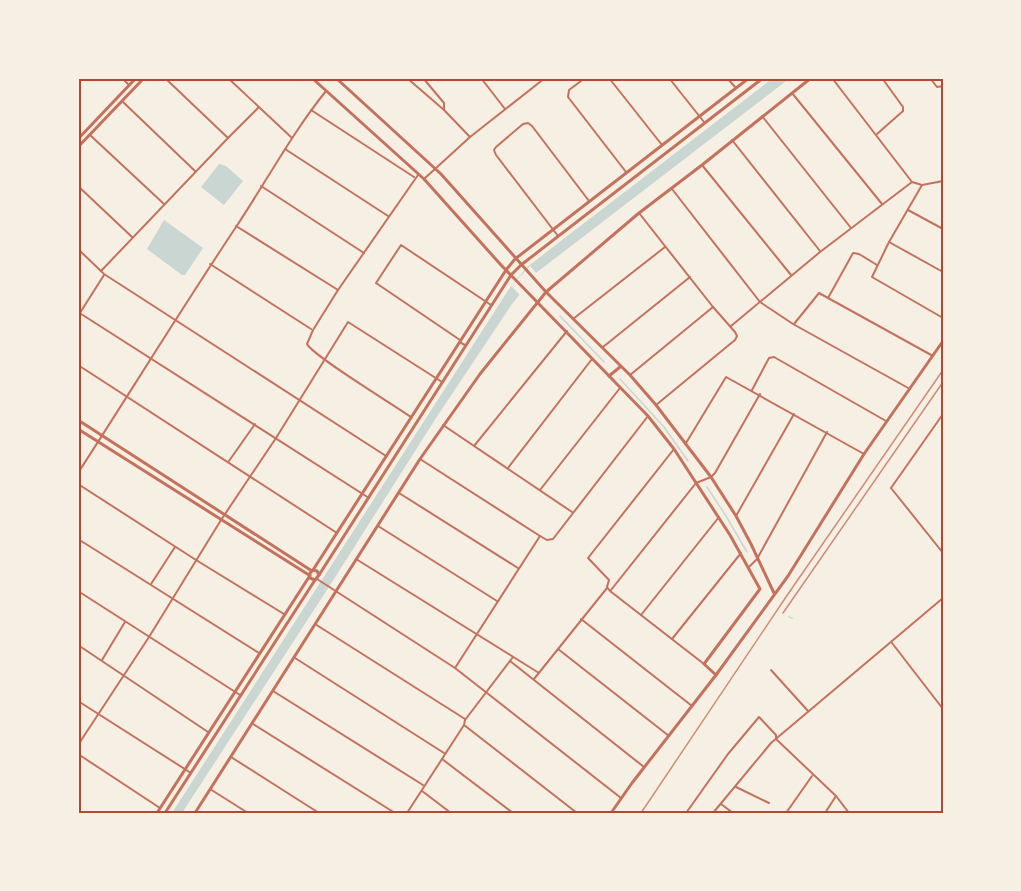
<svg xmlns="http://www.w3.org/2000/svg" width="1021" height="891" viewBox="0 0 1021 891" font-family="Lato,sans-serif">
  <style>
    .water { fill: #c9d6d2 }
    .pier { fill: #f6efe4 }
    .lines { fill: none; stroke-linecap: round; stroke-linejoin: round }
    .stream { stroke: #c9d6d2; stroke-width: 1.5 }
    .minor { stroke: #c5725c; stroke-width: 2 }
    .tertiary { stroke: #c5725c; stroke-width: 3 }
    .tram { stroke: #cf8b77; stroke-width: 1.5 }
    .rail { stroke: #cf8b77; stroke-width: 1.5 }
    .neatline { fill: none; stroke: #b5482f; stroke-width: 2 }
  </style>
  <rect width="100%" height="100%" fill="#f6efe4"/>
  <g class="water">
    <polygon points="773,78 790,78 536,273 510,307 436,418 334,579 182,813 172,813 511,286 527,267"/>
    <polygon points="219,164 226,166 243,181 224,205 201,187"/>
    <polygon points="164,220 203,248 185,275 182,275 147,249"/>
  </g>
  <polygon class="pier" points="530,266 536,273 521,296 511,286"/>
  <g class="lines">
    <g class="stream">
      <polyline points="560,316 604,362"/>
      <polyline points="620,379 664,427 688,461"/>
      <polyline points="707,487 726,516 747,552"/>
      <polyline points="789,617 792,618"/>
    </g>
    <g class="minor">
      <polyline points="122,78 129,85"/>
      <polyline points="165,78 228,138"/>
      <polyline points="228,78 292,138"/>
      <polyline points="407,78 444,110 470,137"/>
      <polyline points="423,78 444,103 444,110"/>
      <polyline points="481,78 505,109"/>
      <polyline points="585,78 569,90 568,97 626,172"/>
      <polyline points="609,78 662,145"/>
      <polyline points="669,78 704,122"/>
      <polyline points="727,78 736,88"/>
      <polyline points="832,78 912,182 922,185 943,181"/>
      <polyline points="930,78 937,87 943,86"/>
      <polyline points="792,93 882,204"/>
      <polyline points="122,101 195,171"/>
      <polyline points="311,110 414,177"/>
      <polyline points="762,116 851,228"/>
      <polyline points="877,134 903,111 903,107 882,78"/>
      <polyline points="90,135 164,204"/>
      <polyline points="732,140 820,251"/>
      <polyline points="285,149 388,216"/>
      <polyline points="702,165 791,275"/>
      <polyline points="424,179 470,137 545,78"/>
      <polyline points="922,185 889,242 872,277 943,318"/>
      <polyline points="78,186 132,237"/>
      <polyline points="261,186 364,253"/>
      <polyline points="672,189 760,302 793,324 910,389"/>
      <polyline points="908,210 943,229"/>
      <polyline points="639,213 713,307 735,332 737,336 735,340 656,405"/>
      <polyline points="236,226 338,290"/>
      <polyline points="558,236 496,155 494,150 496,147 523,124 528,123 532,126 589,201"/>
      <polyline points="889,242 943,272"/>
      <polyline points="78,249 104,274 386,456"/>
      <polyline points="210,264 311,329"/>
      <polyline points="101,271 228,138 259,107"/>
      <polyline points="828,298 853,253 859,254 877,265"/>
      <polyline points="78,312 369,498"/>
      <polyline points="78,316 104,275"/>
      <polyline points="573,319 665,247"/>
      <polyline points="794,324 819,293 933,356"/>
      <polyline points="731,326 820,252 912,182"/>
      <polyline points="465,345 461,343 460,340 376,283 401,245 491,305"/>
      <polyline points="603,347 690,277"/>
      <polyline points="78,365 337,533"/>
      <polyline points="630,375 713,307"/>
      <polyline points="752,390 769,358 774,357 886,421"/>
      <polyline points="943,414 891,488 943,553"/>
      <path d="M411,417C394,405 313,356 307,344L313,330L338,290L418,175"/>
      <polyline points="443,425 572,512"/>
      <polyline points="686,443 726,377 864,454"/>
      <polyline points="474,446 567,331"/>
      <polyline points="674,449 588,558 609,580 607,587 610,591 704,664"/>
      <polyline points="420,459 540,536"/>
      <polyline points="229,461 255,424"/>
      <polyline points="508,468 592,359"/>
      <path d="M78,473C131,391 182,308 236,227C266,182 292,133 326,91"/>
      <polyline points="78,484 196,560 284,614"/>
      <polyline points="540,490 620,388"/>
      <polyline points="399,493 518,568"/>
      <polyline points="736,516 794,414"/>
      <polyline points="378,526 497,601"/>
      <polyline points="78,539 259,653"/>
      <polyline points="356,559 539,673"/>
      <polyline points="749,567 757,559 827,432"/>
      <polyline points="317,579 455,668 621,798"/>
      <polyline points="151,584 175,547"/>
      <polyline points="611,590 696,483 711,477 715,473 760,394"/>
      <polyline points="78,591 240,695"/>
      <polyline points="641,615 719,517"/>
      <polyline points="581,619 692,706"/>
      <polyline points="315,624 465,719"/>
      <polyline points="672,639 741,553"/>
      <polyline points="892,643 943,709"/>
      <polyline points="78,645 208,732"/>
      <polyline points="558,649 669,736"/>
      <polyline points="295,658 444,753"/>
      <polyline points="102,660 125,622"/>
      <polyline points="510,661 644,767"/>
      <polyline points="455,668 540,536 547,540 553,539 648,416"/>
      <polyline points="771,670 808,711"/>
      <polyline points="534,679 607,588"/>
      <polyline points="273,691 423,785"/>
      <polyline points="78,701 191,773"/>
      <polyline points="253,724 395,813"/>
      <polyline points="464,725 577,813"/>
      <polyline points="78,745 149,637 221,520 276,438 348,322 442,382"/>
      <polyline points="78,754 160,808"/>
      <polyline points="231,757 319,813"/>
      <polyline points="442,759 513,813"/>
      <polyline points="736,787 769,803"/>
      <polyline points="210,789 248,813"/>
      <polyline points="422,791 451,813"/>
      <polyline points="721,804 733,813"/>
      <polyline points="78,812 80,813"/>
      <polyline points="407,813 464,725 465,720 513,657"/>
      <polyline points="686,813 728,754 759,717 776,735 776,739 836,796 849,813"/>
      <polyline points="713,813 771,743 943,598"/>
      <polyline points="786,813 812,776"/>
      <polyline points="825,813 836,796"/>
    </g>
    <g class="tertiary">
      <polyline points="312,78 424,179 501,265 648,416 674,449 730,535 760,589 704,664 716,675"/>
      <polyline points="336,78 441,174 546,292 630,375 656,405 711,477 736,516 751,544 774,593"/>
      <polyline points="78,139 136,78"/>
      <polyline points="78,147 144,78"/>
      <polyline points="609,376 620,367"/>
      <polyline points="78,420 312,571"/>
      <polyline points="78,429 309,575"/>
      <polyline points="313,570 317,571 319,575 315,580 310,578 310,573 313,570 506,270 515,259 749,78"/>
      <polyline points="319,575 511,275 521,265 763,78"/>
      <polyline points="157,813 309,577"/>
      <polyline points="165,813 315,580"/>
      <polyline points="195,813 420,459 480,374 546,292 639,213 702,165 811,78"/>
      <polyline points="611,813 632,783 716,675 788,576 864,454 943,341"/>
    </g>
    <polyline class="tram" points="783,613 943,382"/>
    <polyline class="rail" points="641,813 788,594 943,370"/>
  </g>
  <rect width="1021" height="891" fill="none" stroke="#f6efe4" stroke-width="159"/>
  <rect x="80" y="80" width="862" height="732" class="neatline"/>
</svg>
